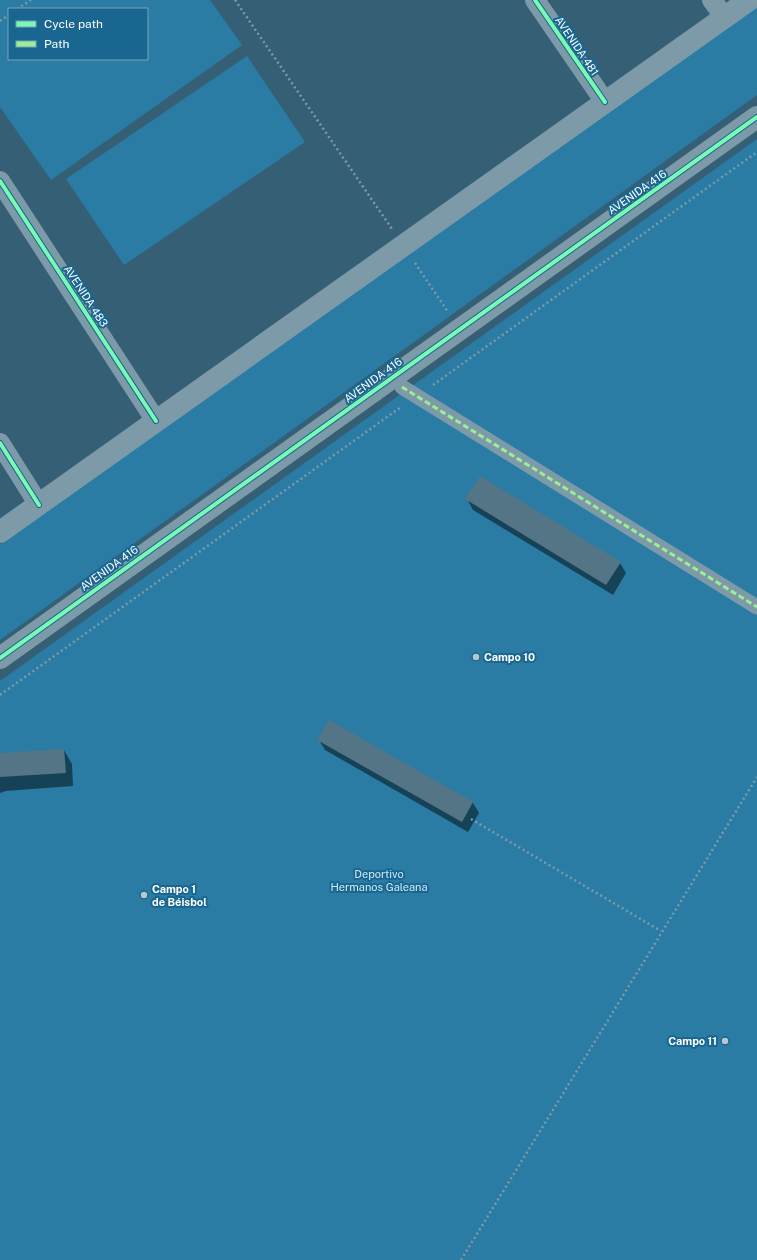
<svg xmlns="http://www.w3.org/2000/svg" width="757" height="1260" viewBox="0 0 757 1260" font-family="'Public Sans',sans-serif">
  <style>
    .green { fill: #2a7ca5; fill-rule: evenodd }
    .shadow { fill: #0007 }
    .building { fill: #537586 }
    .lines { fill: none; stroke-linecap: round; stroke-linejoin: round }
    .path { stroke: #7c9aa8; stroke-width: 2.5; stroke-dasharray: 2 3; stroke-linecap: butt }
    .pedestrian { stroke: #7c9aa8; stroke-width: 15 }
    .minor { stroke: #7c9aa8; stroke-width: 20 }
    .tertiary { stroke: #7c9aa8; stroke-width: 22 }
    .quiet { stroke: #9fed91; stroke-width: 3; stroke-dasharray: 6 3; stroke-linecap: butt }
    .cycleway-casing { stroke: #196790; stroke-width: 6 }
    .cycleway { stroke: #7af9b4; stroke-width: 4 }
    .poi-dot { fill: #b8c7cf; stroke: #196790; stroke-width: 1.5 }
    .labels { text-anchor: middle; stroke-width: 4; stroke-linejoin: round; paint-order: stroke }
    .street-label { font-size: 11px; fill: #fff; stroke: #196790 }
    .poi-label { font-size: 11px; font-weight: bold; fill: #fff; stroke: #196790; text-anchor: start }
    .park-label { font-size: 11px; fill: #ceecfb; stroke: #196790 }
  </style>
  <rect width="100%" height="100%" fill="#345f75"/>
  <g class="green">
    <path d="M0,0H210L242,45L51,180L0,107ZM9,9H147V59H9Z"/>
    <polygon points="757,1 757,95 0,640 0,544"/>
    <polygon points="247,56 305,142 124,265 66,179"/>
    <polygon points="757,139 757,1260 0,1260 0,681"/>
  </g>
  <g class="shadow">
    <polygon points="467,499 620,563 626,573 613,595 473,510"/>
    <polygon points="319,740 473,803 479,813 468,832 325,750"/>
    <polygon points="64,750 72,764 73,786 6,791 0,793 0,754"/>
  </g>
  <g class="building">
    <polygon points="480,476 621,562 606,585 465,499"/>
    <polygon points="329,720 473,802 462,822 317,740"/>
    <polygon points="64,749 66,773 0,777 0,753"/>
  </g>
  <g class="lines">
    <g class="path">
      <polyline points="235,0 392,229"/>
      <polyline points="17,9 31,0"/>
      <polyline points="0,21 9,15"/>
      <polyline points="415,263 448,312"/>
      <polyline points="433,385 757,152"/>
      <polyline points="0,695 401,407"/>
      <polyline points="471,819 661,931"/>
      <polyline points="461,1260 757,777"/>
    </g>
    <polyline class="pedestrian" points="402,387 757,607"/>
    <g class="minor">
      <polyline points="535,0 605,102"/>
      <polyline points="712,0 725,18"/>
      <polyline points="0,181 156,421"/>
      <polyline points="0,443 39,505"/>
    </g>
    <g class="tertiary">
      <polyline points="0,532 749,0"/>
      <polyline points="0,658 757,117"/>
    </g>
    <polyline class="quiet" points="402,387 757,607"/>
    <g class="cycleway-casing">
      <g id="cycleway">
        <polyline points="535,0 605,102"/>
        <polyline points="0,181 156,421"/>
        <polyline points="0,443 39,505"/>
        <polyline points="0,658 757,117"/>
      </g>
    </g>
    <use href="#cycleway" class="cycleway"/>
  </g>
  <g class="poi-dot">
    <circle cx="476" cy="657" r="4"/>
    <circle cx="144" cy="895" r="4"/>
    <circle cx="725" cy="1041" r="4"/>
  </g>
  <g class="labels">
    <g class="street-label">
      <text transform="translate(577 46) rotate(56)" y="4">AVENIDA 481</text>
      <text transform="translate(637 192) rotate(-35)" y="4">AVENIDA 416</text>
      <text transform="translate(86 296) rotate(57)" y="4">AVENIDA 483</text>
      <text transform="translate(373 380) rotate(-36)" y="4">AVENIDA 416</text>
      <text transform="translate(109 568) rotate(-36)" y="4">AVENIDA 416</text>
    </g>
    <g class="poi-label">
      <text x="484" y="661">Campo 10</text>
      <text x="152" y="893">Campo 1<tspan x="152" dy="13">de Béisbol</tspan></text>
      <text x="717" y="1045" text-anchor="end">Campo 11</text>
    </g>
    <g class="park-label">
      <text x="379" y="878">Deportivo<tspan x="379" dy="13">Hermanos Galeana</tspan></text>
    </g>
  </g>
  <rect x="8" y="8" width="140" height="52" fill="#196790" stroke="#75a4bc"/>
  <rect x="16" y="21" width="20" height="6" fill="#7af9b4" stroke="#75a4bc"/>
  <text x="44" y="28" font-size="12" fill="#ffffff">Cycle path</text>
  <rect x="16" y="41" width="20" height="6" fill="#9fed91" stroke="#75a4bc"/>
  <text x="44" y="48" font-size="12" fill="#ffffff">Path</text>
</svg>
